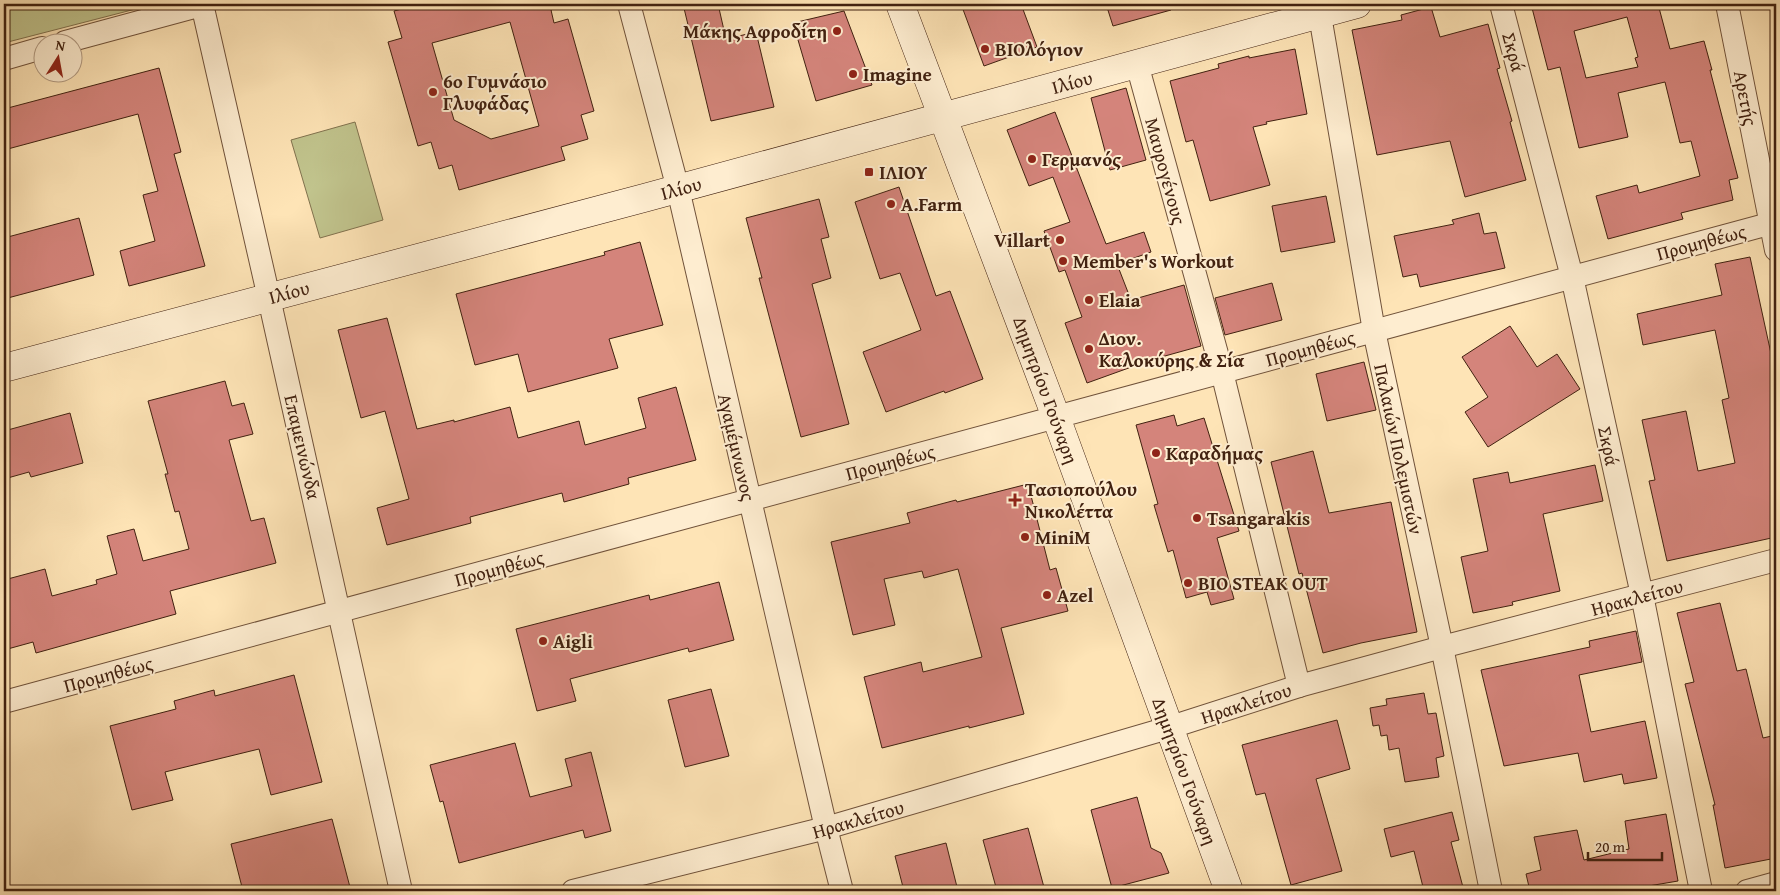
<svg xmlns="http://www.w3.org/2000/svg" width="1780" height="895" viewBox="0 0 1780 895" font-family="'Gentium Book Plus',serif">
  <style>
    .green { fill: #c1c48d; stroke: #81724e }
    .building { fill: #d4847b; stroke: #412110; fill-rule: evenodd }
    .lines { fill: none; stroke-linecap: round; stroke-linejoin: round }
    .street-casing { stroke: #70523a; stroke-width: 24 }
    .secondary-casing { stroke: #412110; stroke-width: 29 }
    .street { stroke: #feedd0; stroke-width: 22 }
    .secondary { stroke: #feedd0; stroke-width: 28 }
    .poi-dot { fill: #8f2418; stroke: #feedd0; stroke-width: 2 }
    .labels { text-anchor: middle; stroke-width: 4; stroke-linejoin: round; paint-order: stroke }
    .poi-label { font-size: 19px; font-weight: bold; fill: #412110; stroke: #feedd0; text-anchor: start }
    .street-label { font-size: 19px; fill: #412110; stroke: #feedd0 }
  </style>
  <rect width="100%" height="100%" fill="#fee4b6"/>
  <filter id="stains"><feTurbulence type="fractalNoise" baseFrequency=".004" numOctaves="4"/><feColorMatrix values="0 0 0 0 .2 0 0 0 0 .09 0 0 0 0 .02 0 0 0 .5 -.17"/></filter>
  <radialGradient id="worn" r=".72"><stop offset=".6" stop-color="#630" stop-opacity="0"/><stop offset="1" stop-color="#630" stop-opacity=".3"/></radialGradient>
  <g class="green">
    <polygon points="4,4 155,4 4,43"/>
    <polygon points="355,122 383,220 320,238 291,140"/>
  </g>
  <g class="building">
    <path d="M421,4H551L552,10H551L554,23L568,19L594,111L581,115L588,139L561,147L565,160L459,190L452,165L439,169L431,142L418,146L388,42L402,38L394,11ZM510,22L539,126L491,139L454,120L432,43Z"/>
    <polygon points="683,4 718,4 726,39 756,32 774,107 711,121"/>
    <polygon points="961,4 1021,4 1037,47 984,66"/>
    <polygon points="1106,4 1171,4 1171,10 1113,26"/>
    <path d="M1531,4H1658L1670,49L1704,41L1712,70H1710L1738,178L1729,180L1733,200L1681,213L1683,219L1608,239L1596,196L1637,185L1639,193L1700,176L1691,141L1680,143L1665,82L1618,93L1628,137L1579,148L1560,67L1548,70ZM1627,17L1638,57L1635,58L1638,67L1586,78L1574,31Z"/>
    <polygon points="1431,7 1440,37 1488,24 1500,68 1497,69 1512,121 1510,122 1526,180 1465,197 1450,141 1377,155 1352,30 1402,20 1401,15"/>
    <polygon points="844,11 872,85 816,101 793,23"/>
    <polygon points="1295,49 1307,114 1266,122 1267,124 1253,127 1270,185 1210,201 1193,140 1186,142 1170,81 1219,68 1218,64 1249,56 1249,58"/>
    <polygon points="159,68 181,152 174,154 205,266 129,286 120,251 155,241 143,195 158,191 138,114 4,150 4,109"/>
    <polygon points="1126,88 1146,160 1110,170 1091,98"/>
    <polygon points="1055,112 1106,244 1144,232 1151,252 1117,264 1131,300 1184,285 1201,346 1136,364 1137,365 1087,383 1065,323 1082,317 1065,270 1059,272 1044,231 1070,222 1053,177 1029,186 1007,130"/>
    <polygon points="899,187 936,296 950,291 983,379 945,393 944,391 886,412 863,352 921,330 900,273 880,279 855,202"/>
    <polygon points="1326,196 1335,242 1281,252 1272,206"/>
    <polygon points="819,199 829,237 821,239 831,278 812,284 849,424 801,437 759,278 762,278 746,218"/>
    <polygon points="1479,213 1484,234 1496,232 1505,268 1420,287 1417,274 1403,277 1394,236 1454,224 1452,220"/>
    <polygon points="79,218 94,275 4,299 4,238"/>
    <polygon points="640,242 663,325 609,339 618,368 528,392 518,354 475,365 456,294 605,255 604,252"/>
    <polygon points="1750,257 1775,372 1771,373 1776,396 1776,537 1667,561 1649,481 1655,480 1642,420 1686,411 1698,471 1735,463 1722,400 1729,398 1715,330 1643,345 1637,314 1722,295 1715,264"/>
    <polygon points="1272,283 1282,320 1225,335 1215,298"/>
    <polygon points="387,318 417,429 454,420 454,422 510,407 518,438 579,421 585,445 646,428 638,398 676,387 696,460 628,478 629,484 564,502 562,493 470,517 471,523 387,545 377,508 409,499 385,411 361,418 338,330"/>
    <polygon points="1510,326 1537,367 1557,354 1580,389 1488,447 1465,412 1488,397 1462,357"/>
    <polygon points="1364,362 1376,410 1327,421 1316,374"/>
    <polygon points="225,381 232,406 244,403 253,434 229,440 251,521 264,518 276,563 170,591 176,614 36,653 33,642 4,650 4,580 45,569 52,596 97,584 96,580 117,574 107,536 134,529 143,561 189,549 179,511 175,512 165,474 168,474 148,401"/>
    <polygon points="70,413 83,463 31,477 29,472 4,479 4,431"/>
    <polygon points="1174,415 1177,426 1204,418 1239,531 1217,538 1234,599 1211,605 1207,592 1186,598 1173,550 1168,552 1154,505 1158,504 1136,425"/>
    <polygon points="1313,451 1329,513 1391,502 1417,632 1361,643 1323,653 1302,573 1299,574 1271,462"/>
    <polygon points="1595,465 1603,501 1543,514 1560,591 1512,602 1513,605 1473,613 1461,557 1488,551 1473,479 1508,472 1510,483"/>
    <polygon points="1028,484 1050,570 1056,568 1068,611 1001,628 1024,714 969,728 969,726 882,748 864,677 921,662 923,672 982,657 958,569 924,578 922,571 884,579 895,625 853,635 831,542 910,523 907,513 956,500 957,502"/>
    <polygon points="719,582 734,640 689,652 688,648 570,679 576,701 537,711 516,629 649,595 650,600"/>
    <polygon points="1720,603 1737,671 1746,669 1763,738 1776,735 1776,858 1725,868 1713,805 1715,805 1685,684 1694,682 1677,613"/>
    <polygon points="1636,631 1642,662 1579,675 1591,732 1645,721 1657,778 1624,784 1622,774 1584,782 1578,753 1504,766 1481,670 1590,647 1589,641"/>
    <polygon points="294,675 322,782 271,795 259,749 165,772 173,800 132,810 110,726 176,709 174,701 214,690 215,696"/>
    <polygon points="711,689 729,756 685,767 668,700"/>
    <polygon points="1424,693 1428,714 1436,713 1444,756 1436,758 1439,777 1405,782 1399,748 1389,750 1387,735 1381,736 1379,725 1373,726 1370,708 1387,705 1386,699"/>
    <polygon points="1337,720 1350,769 1316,779 1342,871 1291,885 1265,793 1256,795 1242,745"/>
    <polygon points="515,743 530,797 572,786 565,759 591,752 611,831 585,838 583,830 459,863 443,801 440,802 430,765"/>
    <polygon points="1137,797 1151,848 1161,853 1169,873 1112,888 1091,810"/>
    <polygon points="1452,812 1459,840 1451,842 1464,891 1424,891 1414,851 1391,857 1384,829"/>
    <polygon points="1666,814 1678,881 1619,891 1530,891 1526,874 1541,870 1534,837 1577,830 1584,860 1629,849 1625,821"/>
    <polygon points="332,819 351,891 243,891 231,844"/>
    <polygon points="1028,828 1045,891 997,891 983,840"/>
    <polygon points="946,843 958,891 904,891 895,856"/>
  </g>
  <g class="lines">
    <g class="street-casing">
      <g id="street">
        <polyline points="202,4 269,298 401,891"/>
        <polyline points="629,4 678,189 826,828 842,891"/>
        <polyline points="1318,4 1374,331 1442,647 1491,891"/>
        <polyline points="1501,4 1572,277 1642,595 1701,891"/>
        <polyline points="1727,4 1776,250"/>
        <polyline points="65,42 202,5"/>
        <polyline points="4,59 42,48"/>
        <polyline points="1137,64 1222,372 1299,686"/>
        <polyline points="4,702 1776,222"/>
        <polyline points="573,891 826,828 1168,728 1299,686 1442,647 1776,560"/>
        <polyline points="1747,891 1776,883"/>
      </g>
    </g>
    <g class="secondary-casing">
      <g id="secondary">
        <polyline points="900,4 1056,417 1229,891"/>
        <polyline points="4,368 644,198 1357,4"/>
      </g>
    </g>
    <use href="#street" class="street"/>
    <use href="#secondary" class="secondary"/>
  </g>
  <g class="poi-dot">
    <circle cx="837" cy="31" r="5"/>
    <circle cx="985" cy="49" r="5"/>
    <circle cx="853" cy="74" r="5"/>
    <circle cx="433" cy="92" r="5"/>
    <circle cx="1032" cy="159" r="5"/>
    <rect x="864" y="167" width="10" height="10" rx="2.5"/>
    <circle cx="891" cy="204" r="5"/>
    <circle cx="1060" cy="240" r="5"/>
    <circle cx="1063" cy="261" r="5"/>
    <circle cx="1089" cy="300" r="5"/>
    <circle cx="1089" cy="349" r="5"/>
    <circle cx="1156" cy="453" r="5"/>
    <path d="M1012.5 492.5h5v5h5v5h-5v5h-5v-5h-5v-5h5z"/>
    <circle cx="1197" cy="518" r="5"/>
    <circle cx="1025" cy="537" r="5"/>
    <circle cx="1188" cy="583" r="5"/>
    <circle cx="1047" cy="595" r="5"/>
    <circle cx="543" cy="641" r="5"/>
  </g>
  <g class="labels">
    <g class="poi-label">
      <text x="827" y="38" text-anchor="end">Μάκης Αφροδίτη</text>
      <text x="995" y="56">ΒΙΟλόγιον</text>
      <text x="863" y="81">Imagine</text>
      <text x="443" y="88">6ο Γυμνάσιο<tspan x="443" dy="22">Γλυφάδας</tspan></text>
      <text x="1042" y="166">Γερμανός</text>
      <text x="879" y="179">ΙΛΙΟΥ</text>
      <text x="901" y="211">A.Farm</text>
      <text x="1050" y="247" text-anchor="end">Villart</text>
      <text x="1073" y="268">Member's Workout</text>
      <text x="1099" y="307">Elaia</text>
      <text x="1099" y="345">Διον.<tspan x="1099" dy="22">Καλοκύρης &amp; Σία</tspan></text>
      <text x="1166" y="460">Καραδήμας</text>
      <text x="1025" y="496">Τασιοπούλου<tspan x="1025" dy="22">Νικολέττα</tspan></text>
      <text x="1207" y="525">Tsangarakis</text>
      <text x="1035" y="544">MiniM</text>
      <text x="1198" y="590">BIO STEAK OUT</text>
      <text x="1057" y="602">Azel</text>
      <text x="553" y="648">Aigli</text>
    </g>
    <g class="street-label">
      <text transform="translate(1514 52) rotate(75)" y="7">Σκρά</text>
      <text transform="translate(1072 82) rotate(-15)" y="7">Ιλίου</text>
      <text transform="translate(1746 98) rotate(79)" y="7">Αρετής</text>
      <text transform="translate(1166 171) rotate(75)" y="7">Μαυρογένους</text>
      <text transform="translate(681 188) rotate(-15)" y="7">Ιλίου</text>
      <text transform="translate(1701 242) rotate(-15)" y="7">Προμηθέως</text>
      <text transform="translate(289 292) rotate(-15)" y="7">Ιλίου</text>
      <text transform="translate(1310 348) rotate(-15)" y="7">Προμηθέως</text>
      <text transform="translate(1046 390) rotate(70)" y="7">Δημητρίου Γούναρη</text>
      <text transform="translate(1609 446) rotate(78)" y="7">Σκρά</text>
      <text transform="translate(303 447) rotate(77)" y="7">Επαμεινώνδα</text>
      <text transform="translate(737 447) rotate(77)" y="7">Αγαμέμνωνος</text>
      <text transform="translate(1399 449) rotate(78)" y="7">Παλαιών Πολεμιστών</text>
      <text transform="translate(890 462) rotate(-15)" y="7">Προμηθέως</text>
      <text transform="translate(499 568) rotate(-15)" y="7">Προμηθέως</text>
      <text transform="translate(1637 597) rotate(-15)" y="7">Ηρακλείτου</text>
      <text transform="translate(108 674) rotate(-15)" y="7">Προμηθέως</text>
      <text transform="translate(1246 703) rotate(-18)" y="7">Ηρακλείτου</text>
      <text transform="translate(1185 771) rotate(70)" y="7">Δημητρίου Γούναρη</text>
      <text transform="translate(858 819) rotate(-16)" y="7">Ηρακλείτου</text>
    </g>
  </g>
  <rect width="1780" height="895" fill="none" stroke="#fee4b6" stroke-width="20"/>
  <rect x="5" y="5" width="1770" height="885" fill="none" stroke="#412110" stroke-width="2.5"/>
  <rect x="10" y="10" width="1760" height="875" fill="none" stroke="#412110"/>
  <g transform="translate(58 58) rotate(11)"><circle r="24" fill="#feedd0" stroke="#b29b83"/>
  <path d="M0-4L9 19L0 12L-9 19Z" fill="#8f2418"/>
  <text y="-8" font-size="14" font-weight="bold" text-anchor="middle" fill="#412110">N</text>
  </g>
  <path d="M1588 852v8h74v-8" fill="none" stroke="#412110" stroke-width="2.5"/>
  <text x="1595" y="852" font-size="15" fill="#412110" stroke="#feedd0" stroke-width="4" paint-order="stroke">20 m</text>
  <rect width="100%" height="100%" filter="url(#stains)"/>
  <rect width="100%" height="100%" fill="url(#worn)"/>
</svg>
